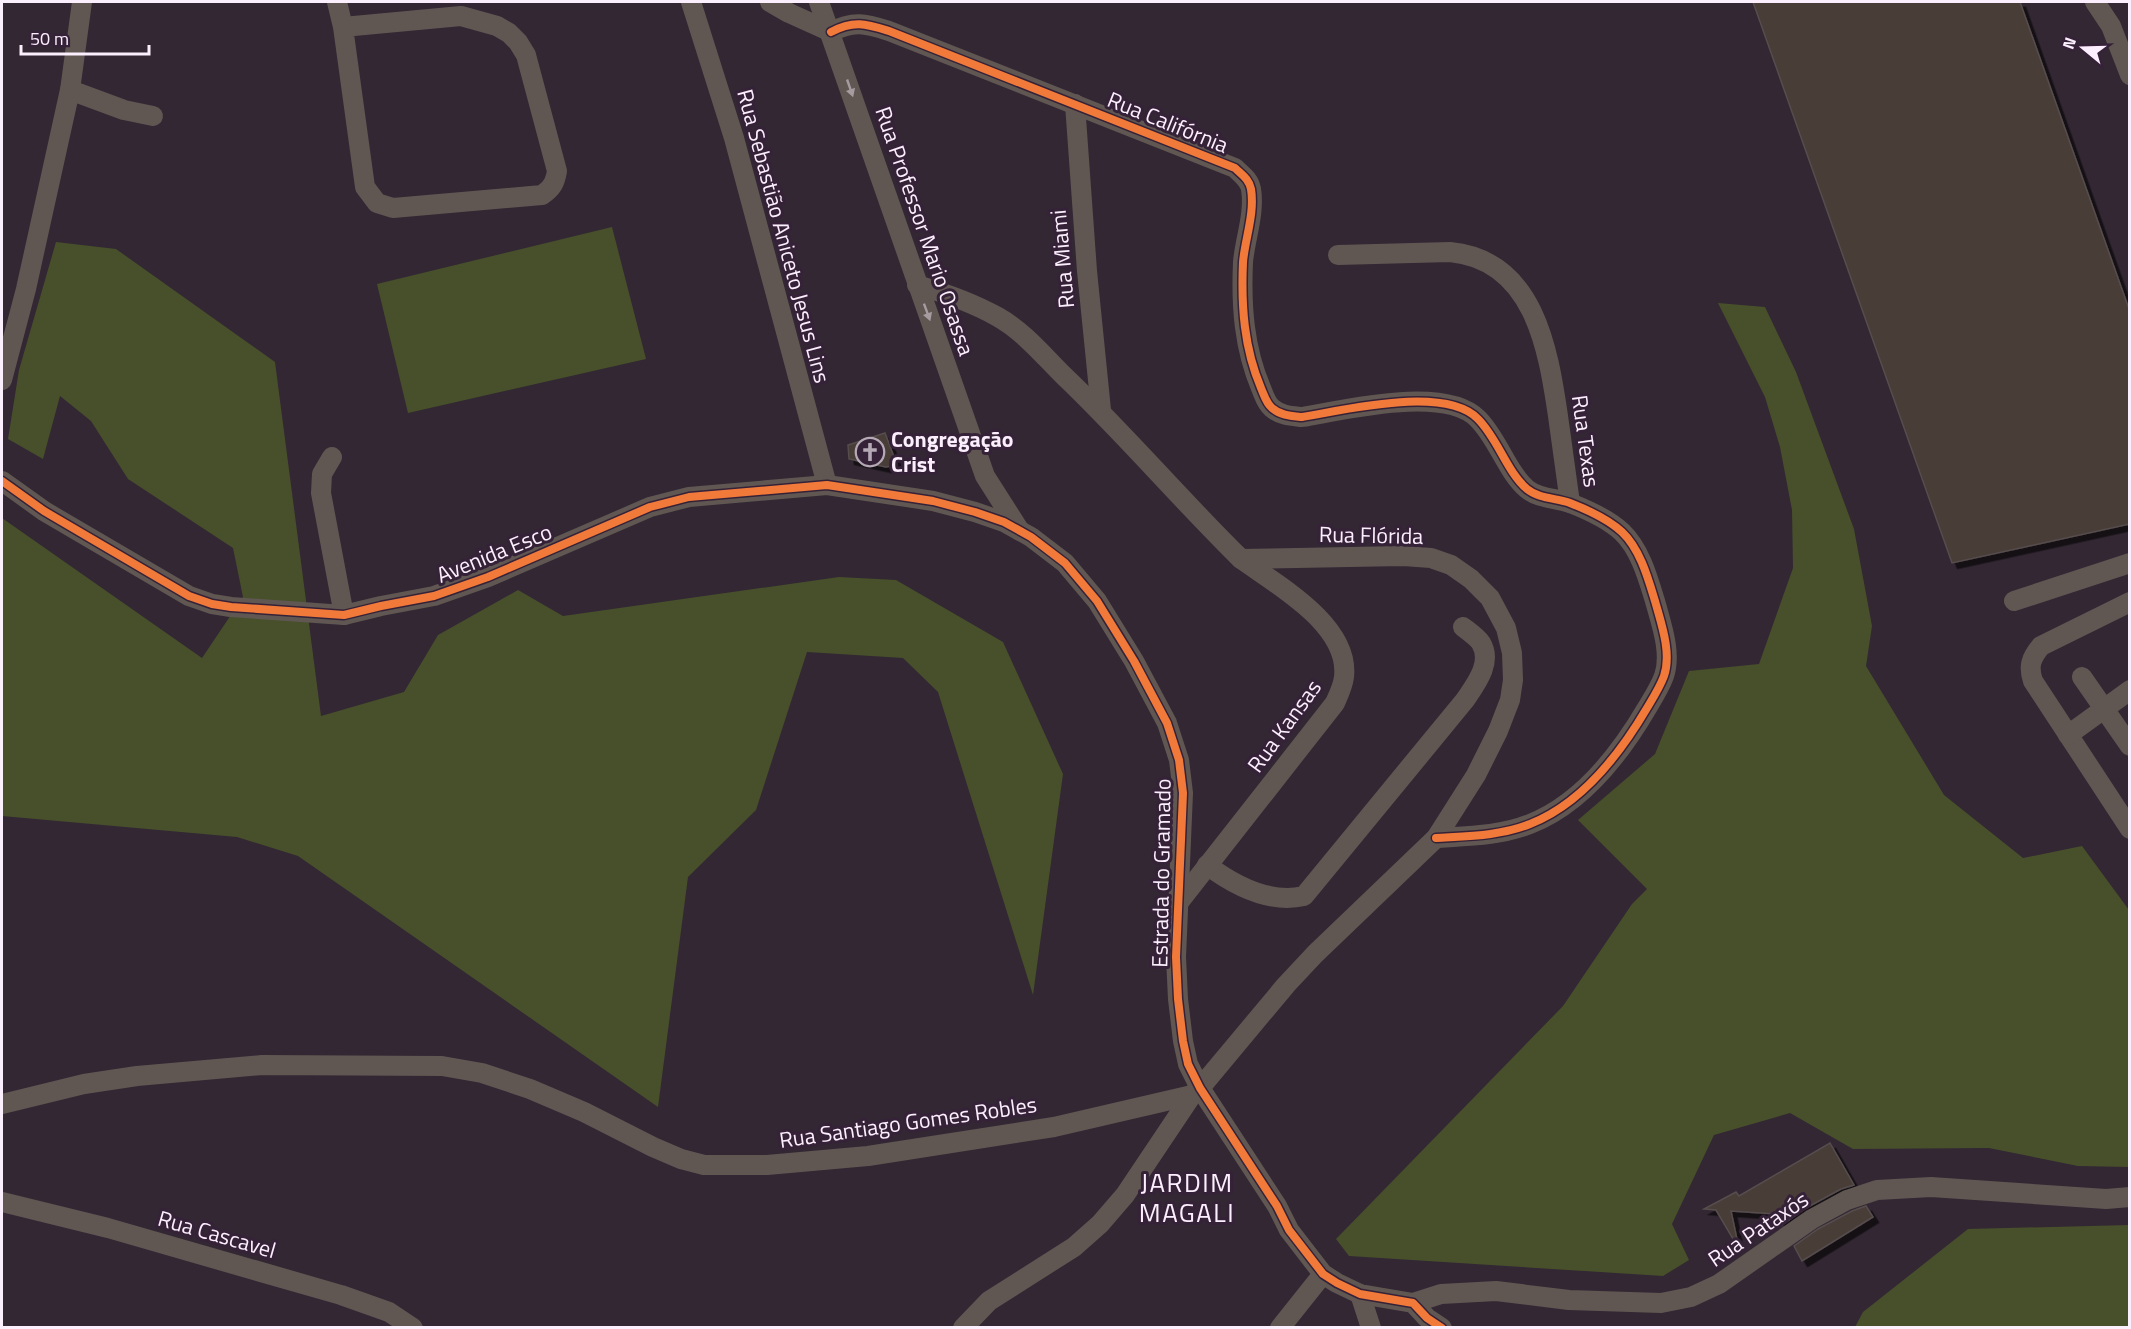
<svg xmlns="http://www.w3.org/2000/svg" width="2131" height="1329" viewBox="0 0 2131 1329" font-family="'Titillium Web',sans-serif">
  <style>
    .green { fill: #47502b }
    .building { fill: #493d39; stroke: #564d4d; stroke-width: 1.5; filter: url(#shadow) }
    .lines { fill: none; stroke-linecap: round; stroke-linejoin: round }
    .minor { stroke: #605752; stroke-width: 20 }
    .cycleway-casing { stroke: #362238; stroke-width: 11 }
    .cycleway { stroke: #f17a3a; stroke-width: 8 }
    .oneway { fill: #a69b9f }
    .labels { text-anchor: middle; stroke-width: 6; stroke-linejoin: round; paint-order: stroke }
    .street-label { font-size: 22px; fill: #fceffd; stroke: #362238 }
    .poi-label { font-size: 22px; font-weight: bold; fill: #fceffd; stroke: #362238; text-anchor: start }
    .quarter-label { font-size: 26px; letter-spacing: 1.5px; fill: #fceffd; stroke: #362238 }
  </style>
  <defs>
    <filter id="shadow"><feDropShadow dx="5.5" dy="5.5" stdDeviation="0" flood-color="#0009"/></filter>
  </defs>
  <rect width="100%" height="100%" fill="#322733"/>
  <g class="green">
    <polygon points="612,227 646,359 408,413 377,284"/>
    <polygon points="56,242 116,249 275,362 321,716 404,692 438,635 518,590 563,616 839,577 896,580 1003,642 1063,774 1033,995 938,692 903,658 807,652 756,810 688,877 658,1107 298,856 237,837 2,816 2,518 202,658 243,597 233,548 128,479 91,421 60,396 43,459 8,439 19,370"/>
    <polygon points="1718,303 1765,307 1796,372 1854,529 1872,626 1866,666 1944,795 2023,858 2082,846 2129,910 2129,1167 2078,1166 1989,1148 1853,1149 1790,1113 1714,1135 1672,1224 1689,1260 1663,1276 1349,1256 1336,1239 1563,1006 1632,904 1647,889 1578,820 1655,754 1689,671 1759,664 1793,568 1792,510 1780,447 1765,397"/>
    <polygon points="2129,1225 2129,1327 1855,1327 1863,1312 1968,1229"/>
  </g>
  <g class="building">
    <polygon points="1753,2 2020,2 2130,312 2130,524 1952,563"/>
    <polygon points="885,433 897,465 886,467 849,459 848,445"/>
    <polygon points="1830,1143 1854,1185 1841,1189 1806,1208 1782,1225 1776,1214 1731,1211 1738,1244 1736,1244 1716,1210 1704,1209 1736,1192 1739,1196"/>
    <polygon points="1866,1206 1873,1217 1802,1261 1794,1246 1818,1229 1852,1211"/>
  </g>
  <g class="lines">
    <g class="minor">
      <path d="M337,2L343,27L365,187L377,203L393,208L542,195C552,188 555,183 557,171L526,55L518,42L509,33L497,26L461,16L343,27"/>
      <polyline points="691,2 734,138 827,485"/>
      <polyline points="770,2 789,13 831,32"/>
      <polyline points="819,2 985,476 1020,531"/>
      <polyline points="2095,2 2111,26 2130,75"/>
      <path d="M831,32C854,20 866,24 889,31L1235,168C1242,175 1249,179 1251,189C1255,213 1245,239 1243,262C1241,306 1244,348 1261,388C1264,395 1266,403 1272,408C1281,416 1292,416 1302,417C1345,410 1445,385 1478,419C1498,439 1507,472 1527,489C1539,499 1557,498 1570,503C1588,510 1608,519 1622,532C1640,549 1648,578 1655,601C1661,623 1672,653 1664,676C1660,687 1653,698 1647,708C1620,754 1581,804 1530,824C1500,836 1468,836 1436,838"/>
      <polyline points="70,90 124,110 153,116"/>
      <polyline points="1075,104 1087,271 1101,410"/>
      <path d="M1338,255L1450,252C1534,260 1548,348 1558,416C1562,445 1566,474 1570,503"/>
      <path d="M917,285C945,293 973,303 998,317C1023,331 1043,355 1063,375C1125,434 1180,499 1241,559L1403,556L1431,558L1451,565L1471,579L1490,598L1506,628L1512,653L1513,680L1510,700L1498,731L1476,775L1436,838L1315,954L1286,985L1200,1088L1192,1095L1125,1195L1100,1224L1074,1247L989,1301L963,1328"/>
      <polyline points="2,380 26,289 70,90 82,2"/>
      <polyline points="332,457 322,474 321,493 344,615"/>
      <polyline points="2,481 44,511 189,596 212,604 231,607 344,615 381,606 434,596 488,577 650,507 689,497 827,485 933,501 975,512 1004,522 1031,537 1065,563 1097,601 1134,661 1167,723 1179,760 1183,793 1176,957 1178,999 1183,1041 1188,1064 1200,1088 1277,1206 1289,1230 1323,1274 1337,1283 1360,1294 1413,1303 1427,1318 1442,1328"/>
      <polyline points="2014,601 2130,563"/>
      <path d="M2130,602L2041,646C2031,658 2028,666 2033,681L2130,829"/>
      <polyline points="2082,677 2130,746"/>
      <polyline points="2068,735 2130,690"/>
      <path d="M1207,865C1235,886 1269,904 1304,896L1465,700C1475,685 1493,663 1481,643C1477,637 1468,631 1463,627"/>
      <path d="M1179,902L1335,703C1339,694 1343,686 1344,677C1350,625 1277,585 1241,559"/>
      <polyline points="2,1104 84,1084 137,1076 262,1065 442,1066 482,1073 530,1089 584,1112 653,1147 681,1159 704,1165 767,1165 868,1156 1054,1127 1192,1095"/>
      <polyline points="2,1202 108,1228 341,1295 389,1312 413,1328"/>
      <polyline points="1360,1294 1371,1328"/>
      <polyline points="1413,1303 1441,1294 1496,1291 1569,1300 1661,1303 1691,1297 1719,1284 1812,1219 1847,1200 1877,1190 1931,1187 2106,1199 2130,1197"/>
      <polyline points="1280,1328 1323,1274"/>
    </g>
    <g class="cycleway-casing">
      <g id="cycleway">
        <path d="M831,32C854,20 866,24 889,31L1235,168C1242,175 1249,179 1251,189C1255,213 1245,239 1243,262C1241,306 1244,348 1261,388C1264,395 1266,403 1272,408C1281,416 1292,416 1302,417C1345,410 1445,385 1478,419C1498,439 1507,472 1527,489C1539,499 1557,498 1570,503C1588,510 1608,519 1622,532C1640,549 1648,578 1655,601C1661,623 1672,653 1664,676C1660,687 1653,698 1647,708C1620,754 1581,804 1530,824C1500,836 1468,836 1436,838"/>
        <polyline points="2,481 44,511 189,596 212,604 231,607 344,615 381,606 434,596 488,577 650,507 689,497 827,485 933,501 975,512 1004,522 1031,537 1065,563 1097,601 1134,661 1167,723 1179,760 1183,793 1176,957 1178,999 1183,1041 1188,1064 1200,1088 1277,1206 1289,1230 1323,1274 1337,1283 1360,1294 1413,1303 1427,1318 1442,1328"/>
      </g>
    </g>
    <use href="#cycleway" class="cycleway"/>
  </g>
  <defs><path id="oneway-solid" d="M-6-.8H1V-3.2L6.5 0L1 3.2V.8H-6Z" transform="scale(1.5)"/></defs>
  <g class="oneway">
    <use href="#oneway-solid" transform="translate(850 88) rotate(71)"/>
    <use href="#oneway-solid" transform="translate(927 312) rotate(70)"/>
  </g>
  <defs>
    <g id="church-ring" transform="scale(1.5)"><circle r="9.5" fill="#362238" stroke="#b5a9b6" stroke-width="1.5"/><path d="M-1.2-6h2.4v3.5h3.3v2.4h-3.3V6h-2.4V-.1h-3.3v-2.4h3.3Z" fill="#b5a9b6"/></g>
  </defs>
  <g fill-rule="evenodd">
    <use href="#church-ring" x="870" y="452"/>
  </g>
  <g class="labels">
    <g class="street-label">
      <text transform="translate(1168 122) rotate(22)" y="8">Rua Califórnia</text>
      <text transform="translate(925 231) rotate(71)" y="8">Rua Professor Mario Osassa</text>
      <text transform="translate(784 236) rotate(75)" y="8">Rua Sebastião Aniceto Jesus Lins</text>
      <text transform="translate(1062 259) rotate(-95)" y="8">Rua Miami</text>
      <text transform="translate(1586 441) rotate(82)" y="8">Rua Texas</text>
      <text transform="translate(1371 535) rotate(1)" y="8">Rua Flórida</text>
      <text transform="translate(494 553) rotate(-22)" y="8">Avenida Esco</text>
      <text transform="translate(1284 726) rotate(-54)" y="8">Rua Kansas</text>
      <text transform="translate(1161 873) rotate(-89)" y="8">Estrada do Gramado</text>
      <text transform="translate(908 1122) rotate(-8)" y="8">Rua Santiago Gomes Robles</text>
      <text transform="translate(1758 1229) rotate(-34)" y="8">Rua Pataxós</text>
      <text transform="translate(217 1234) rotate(16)" y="8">Rua Cascavel</text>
    </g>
    <g class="poi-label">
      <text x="891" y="447">Congregação<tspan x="891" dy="25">Crist</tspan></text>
    </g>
    <g class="quarter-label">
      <text x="1187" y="1192">JARDIM<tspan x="1187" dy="30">MAGALI</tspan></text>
    </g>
  </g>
  <rect width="2131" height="1329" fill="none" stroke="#fceffd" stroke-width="6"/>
  <g transform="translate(2083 48) rotate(289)" stroke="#362238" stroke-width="4.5" paint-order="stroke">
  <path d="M0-4.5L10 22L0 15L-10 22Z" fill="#fceffd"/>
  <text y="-9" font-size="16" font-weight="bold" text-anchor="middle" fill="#fceffd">N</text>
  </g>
  <path d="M21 45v9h128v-9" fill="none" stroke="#fceffd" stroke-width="3"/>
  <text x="30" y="45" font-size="18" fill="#fceffd" stroke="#362238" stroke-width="4.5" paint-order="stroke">50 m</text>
</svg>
